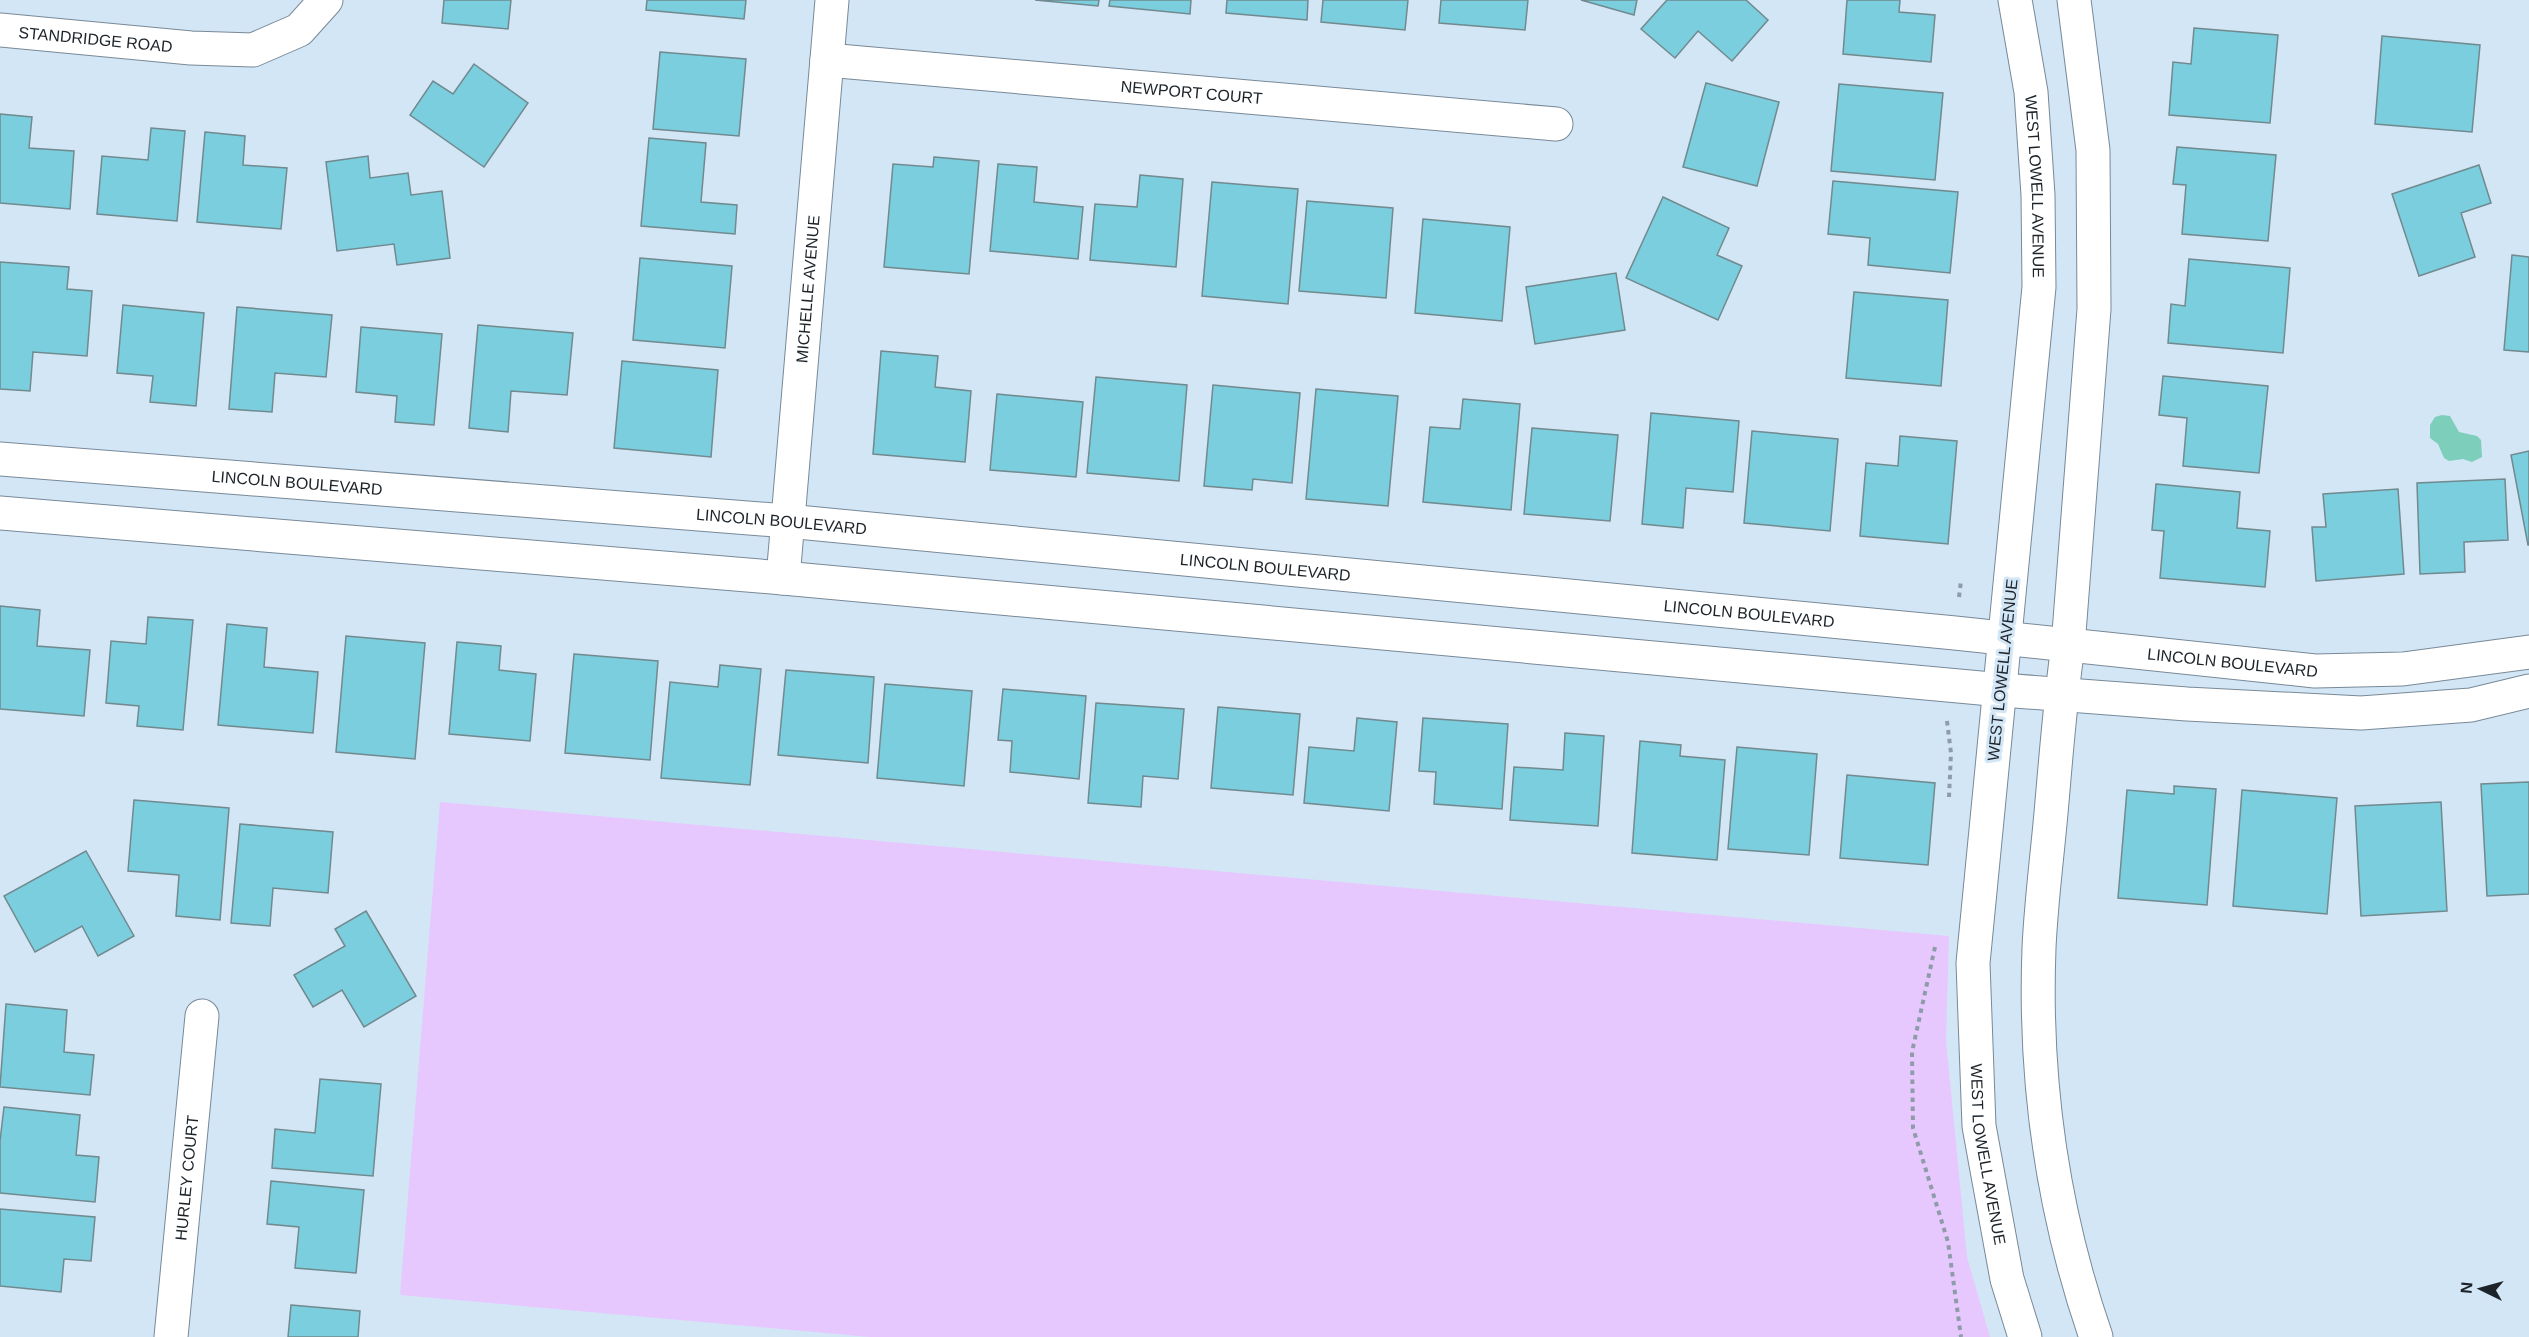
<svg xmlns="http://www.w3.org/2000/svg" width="2529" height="1337" viewBox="0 0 2529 1337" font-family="Helvetica,sans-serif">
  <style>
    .green { fill: #e7c8fe }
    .water { fill: #7dceba }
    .building { fill: #7acedd; stroke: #718a8f; stroke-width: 1.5 }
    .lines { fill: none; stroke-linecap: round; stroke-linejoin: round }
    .minor-casing { stroke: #788997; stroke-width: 35 }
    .tertiary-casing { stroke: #788997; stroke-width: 35 }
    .path { stroke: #8e9ca9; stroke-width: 4; stroke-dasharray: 4.5 4.5; stroke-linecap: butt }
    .minor { stroke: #fff; stroke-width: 33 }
    .tertiary { stroke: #fff; stroke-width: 33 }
    .labels { text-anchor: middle; stroke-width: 6; stroke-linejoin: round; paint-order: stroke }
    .street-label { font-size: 16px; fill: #1c2329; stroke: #d3e6f6 }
  </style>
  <rect width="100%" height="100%" fill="#d3e6f6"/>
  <polygon class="green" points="440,802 1949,936 1946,1040 1967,1257 1990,1337 870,1337 400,1295"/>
  <polygon class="water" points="2442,415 2450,416 2459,432 2477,436 2481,440 2482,457 2472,462 2463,459 2449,461 2444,458 2438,444 2430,438 2430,425 2435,417"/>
  <g class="building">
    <polygon points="444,0 511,0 508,29 442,23"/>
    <polygon points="647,0 746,0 744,19 646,10"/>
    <polygon points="1035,0 1099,0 1098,6"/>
    <polygon points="1110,0 1191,0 1190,14 1109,6"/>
    <polygon points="1227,0 1308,0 1307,20 1226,13"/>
    <polygon points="1323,0 1408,0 1405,30 1321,22"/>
    <polygon points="1441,0 1528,0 1525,30 1439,23"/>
    <polygon points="1581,0 1637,0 1634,15"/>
    <polygon points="1667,0 1746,0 1768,20 1732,61 1698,31 1675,58 1641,29"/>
    <polygon points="1847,0 1900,0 1899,12 1935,15 1931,62 1843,54"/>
    <polygon points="2194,28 2278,35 2270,123 2169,115 2173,62 2191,64"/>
    <polygon points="2382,36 2480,45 2472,132 2375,124"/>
    <polygon points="660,52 746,59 739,136 653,129"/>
    <polygon points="474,64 528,103 484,167 410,115 433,81 453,94"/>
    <polygon points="1706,83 1779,102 1757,186 1683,167"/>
    <polygon points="1839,84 1943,93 1935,180 1831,171"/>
    <polygon points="0,114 32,117 29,148 74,151 70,209 0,203"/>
    <polygon points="151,128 185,131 177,221 97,214 102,156 148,160"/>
    <polygon points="205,132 245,136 243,165 287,168 281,229 197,222"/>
    <polygon points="649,138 706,143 701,202 737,205 735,234 641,226"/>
    <polygon points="2177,147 2276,155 2268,241 2182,234 2186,185 2173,184"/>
    <polygon points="368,156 370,178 408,173 411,195 442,191 450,258 397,265 394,244 337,251 326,162"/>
    <polygon points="934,157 979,161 969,274 884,267 893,164 933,167"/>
    <polygon points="998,164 1037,167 1034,202 1083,207 1078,259 990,251"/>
    <polygon points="2479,165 2491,203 2461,213 2475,257 2419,276 2392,194"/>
    <polygon points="1140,175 1183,179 1176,267 1090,260 1095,204 1137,207"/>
    <polygon points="1833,181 1958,192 1950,273 1868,265 1870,238 1828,234"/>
    <polygon points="1212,182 1298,189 1288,304 1202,296"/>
    <polygon points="1663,197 1729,228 1717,255 1742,266 1718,320 1626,278"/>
    <polygon points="1307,201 1393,208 1386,298 1299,291"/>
    <polygon points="1423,219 1510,227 1502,321 1415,313"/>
    <polygon points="2512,255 2529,257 2529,352 2504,350"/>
    <polygon points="640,258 732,266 725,348 633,340"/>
    <polygon points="2189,259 2290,268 2283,353 2168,343 2171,304 2185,306"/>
    <polygon points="0,262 69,267 67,289 92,291 87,356 33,352 30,391 0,389"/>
    <polygon points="1616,273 1625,330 1535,344 1526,287"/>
    <polygon points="1854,292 1948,300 1941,386 1846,378"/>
    <polygon points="123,305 204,313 196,406 150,402 153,376 117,373"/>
    <polygon points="237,307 332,315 326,377 275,373 272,412 229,409"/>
    <polygon points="478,325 573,333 567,395 511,391 508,432 469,428"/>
    <polygon points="361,327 442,334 434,425 395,422 397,396 356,392"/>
    <polygon points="881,351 938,356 935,387 971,391 965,462 873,454"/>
    <polygon points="622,361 718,370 711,457 614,448"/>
    <polygon points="2163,376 2268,386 2259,473 2183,466 2187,418 2159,415"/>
    <polygon points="1096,377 1187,385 1179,481 1087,473"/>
    <polygon points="1213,385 1300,393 1292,483 1253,479 1252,490 1204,486"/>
    <polygon points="1316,389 1398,396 1388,506 1306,499"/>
    <polygon points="997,394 1083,402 1076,477 990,470"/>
    <polygon points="1463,399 1520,404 1511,510 1423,502 1430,427 1460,429"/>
    <polygon points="1651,413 1739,421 1733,492 1686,488 1683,528 1642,524"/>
    <polygon points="1532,428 1618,435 1610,521 1524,514"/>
    <polygon points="1752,431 1838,439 1830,531 1744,523"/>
    <polygon points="1900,436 1957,441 1948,544 1860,536 1866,463 1898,466"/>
    <polygon points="2529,451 2529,545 2528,545 2511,455"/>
    <polygon points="2505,479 2508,540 2464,542 2465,572 2420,574 2417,483"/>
    <polygon points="2156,484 2240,492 2237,528 2270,531 2265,587 2160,578 2164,531 2152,530"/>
    <polygon points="2398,489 2404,574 2316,581 2312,527 2326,527 2323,494"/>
    <polygon points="0,606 40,610 37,646 90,650 84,716 0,709"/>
    <polygon points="148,617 193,620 183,730 137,726 139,706 106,703 111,641 146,644"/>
    <polygon points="227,624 267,628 264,667 318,672 313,733 218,725"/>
    <polygon points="346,636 425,643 415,759 336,752"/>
    <polygon points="457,642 501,646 499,670 536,674 530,741 449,734"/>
    <polygon points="574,654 658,661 650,760 565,753"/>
    <polygon points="720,665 761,669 750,785 661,778 670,682 718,687"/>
    <polygon points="786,670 874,677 868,763 778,755"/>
    <polygon points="885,684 972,691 964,786 877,778"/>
    <polygon points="1003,689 1086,696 1079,779 1010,772 1012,741 998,740"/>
    <polygon points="1096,703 1184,709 1178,779 1143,776 1141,807 1088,803"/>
    <polygon points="1218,707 1300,714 1293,795 1211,788"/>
    <polygon points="1357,718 1397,722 1389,811 1304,803 1309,747 1354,751"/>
    <polygon points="1423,718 1508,724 1502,809 1434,804 1436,772 1419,771"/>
    <polygon points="1565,733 1604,736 1598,826 1510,820 1514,767 1563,770"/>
    <polygon points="1640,741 1681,745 1680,756 1725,760 1717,860 1632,853"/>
    <polygon points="1737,747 1817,754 1809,855 1728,849"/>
    <polygon points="1847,775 1935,783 1928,865 1840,858"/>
    <polygon points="2529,782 2529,894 2487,896 2481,784"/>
    <polygon points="2174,786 2216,789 2207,905 2118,898 2127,790 2174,794"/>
    <polygon points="2242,790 2337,798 2327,914 2233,906"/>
    <polygon points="134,800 229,808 220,920 176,916 179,875 128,871"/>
    <polygon points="2441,802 2447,911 2361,916 2355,806"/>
    <polygon points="240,824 333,832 328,893 273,888 270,926 231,923"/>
    <polygon points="86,851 134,936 98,956 82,926 35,952 4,896"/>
    <polygon points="366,911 416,996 364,1027 342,990 313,1007 294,975 345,946 335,929"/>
    <polygon points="6,1004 67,1010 64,1052 94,1055 90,1095 0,1087"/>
    <polygon points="320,1079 381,1084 373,1176 272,1168 275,1129 315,1133"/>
    <polygon points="4,1107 80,1115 76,1155 99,1157 95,1202 0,1193 0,1141"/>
    <polygon points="271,1181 364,1190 356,1273 295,1268 299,1227 267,1224"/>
    <polygon points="0,1209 95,1217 91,1261 64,1259 61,1292 0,1286"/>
    <polygon points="291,1305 360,1311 358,1337 288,1337"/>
  </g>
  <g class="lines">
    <g class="minor-casing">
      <g id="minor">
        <path id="s1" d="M0,30L191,48L253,50L299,30L326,0"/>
        <path id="s2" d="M827,60L1556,124"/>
        <path id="s3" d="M783,578L832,0"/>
        <path id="s4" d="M171,1337L202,1016"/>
      </g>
    </g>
    <g class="tertiary-casing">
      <g id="tertiary">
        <path id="s5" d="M2015,0L2031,92L2038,195L2039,287L1973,963L1979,1126L2007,1279L2025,1337"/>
        <path d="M2074,0L2093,150L2094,309L2068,646C2060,701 2056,757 2051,813C2047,858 2041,903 2039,948C2034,1080 2053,1213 2096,1337"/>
        <path id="s6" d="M0,459L787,521L1955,633L2315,671L2403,669L2529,652"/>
        <polyline points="0,513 783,578 2002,690 2187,704 2361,713 2471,705 2529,691"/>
      </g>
    </g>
    <g class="path">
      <polyline points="1959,597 1961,581"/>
      <polyline points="1947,721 1951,753 1949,797"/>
      <polyline points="1935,947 1912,1052 1913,1128 1948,1242 1961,1337"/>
    </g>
    <use href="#minor" class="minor"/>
    <use href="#tertiary" class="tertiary"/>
  </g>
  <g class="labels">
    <g class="street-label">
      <text dy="6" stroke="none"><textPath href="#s1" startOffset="96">STANDRIDGE ROAD</textPath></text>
      <text dy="6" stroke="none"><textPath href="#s2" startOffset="366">NEWPORT COURT</textPath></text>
      <text dy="6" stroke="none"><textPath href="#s5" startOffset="188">WEST LOWELL AVENUE</textPath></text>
      <text dy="6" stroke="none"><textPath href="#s3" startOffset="290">MICHELLE AVENUE</textPath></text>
      <text dy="6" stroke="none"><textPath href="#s6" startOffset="298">LINCOLN BOULEVARD</textPath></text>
      <text dy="6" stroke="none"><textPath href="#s6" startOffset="784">LINCOLN BOULEVARD</textPath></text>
      <text dy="6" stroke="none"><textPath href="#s6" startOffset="1270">LINCOLN BOULEVARD</textPath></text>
      <text dy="6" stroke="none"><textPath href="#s6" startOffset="1756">LINCOLN BOULEVARD</textPath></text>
      <text dy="6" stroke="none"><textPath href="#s6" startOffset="2242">LINCOLN BOULEVARD</textPath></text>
      <text transform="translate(2002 670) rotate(-84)" y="6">WEST LOWELL AVENUE</text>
      <text dy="6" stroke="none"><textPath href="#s5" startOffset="1160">WEST LOWELL AVENUE</textPath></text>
      <text dy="6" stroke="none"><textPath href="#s4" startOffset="160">HURLEY COURT</textPath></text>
    </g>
  </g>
  <g transform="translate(2481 1289) rotate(275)" stroke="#d3e6f6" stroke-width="4.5" paint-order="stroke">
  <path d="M0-4.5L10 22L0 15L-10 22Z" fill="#1c2329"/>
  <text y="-9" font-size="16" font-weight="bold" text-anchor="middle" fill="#1c2329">N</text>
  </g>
</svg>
